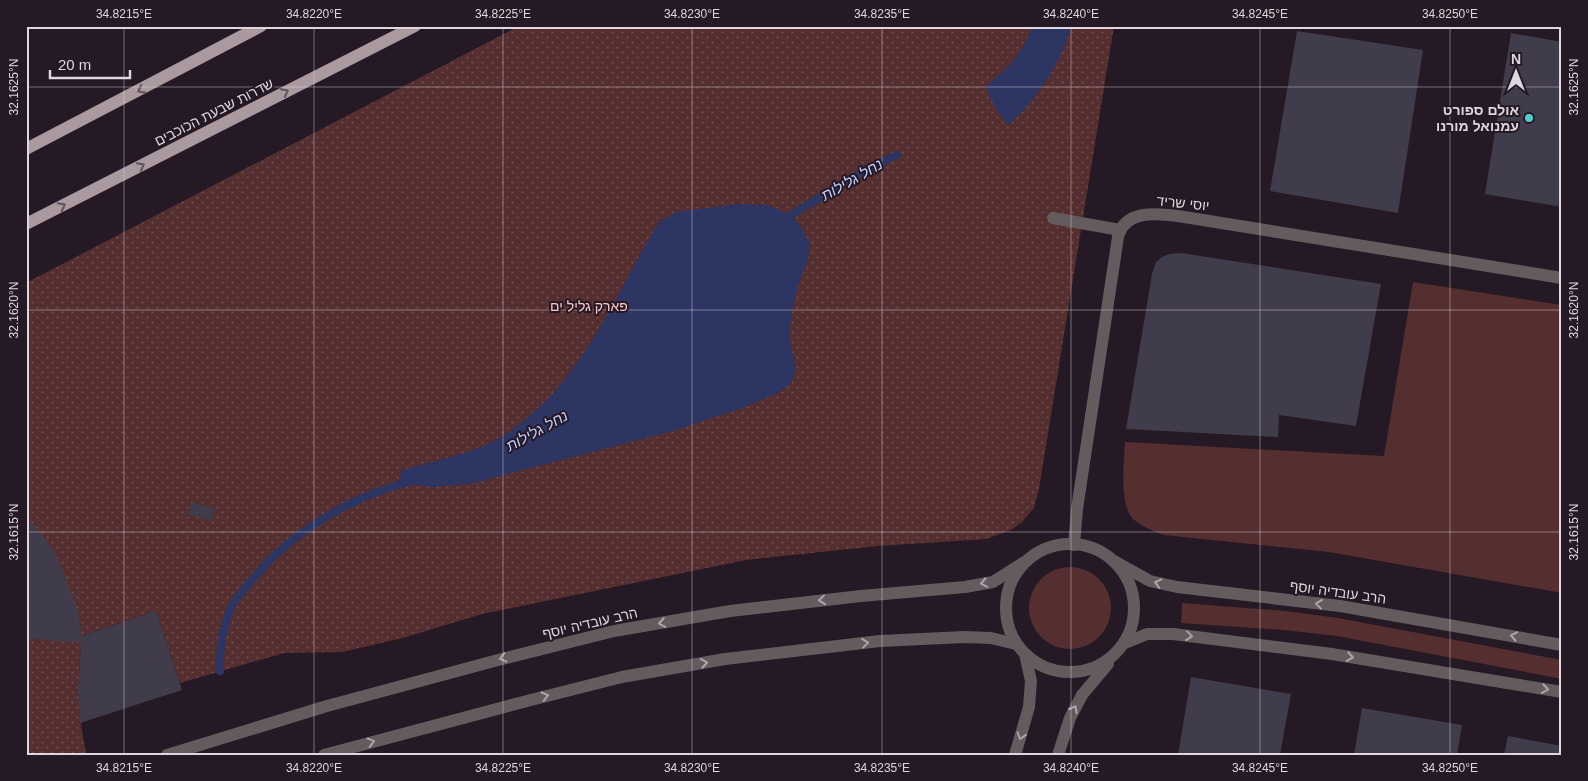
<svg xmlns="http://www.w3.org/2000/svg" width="1588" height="781" viewBox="0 0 1588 781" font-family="Arial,'Noto Sans Hebrew',sans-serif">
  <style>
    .green { fill: #552e2f }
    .park { fill: url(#park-dots) }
    .water { fill: #2d3662 }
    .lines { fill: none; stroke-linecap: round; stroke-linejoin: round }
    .stream { stroke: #2d3662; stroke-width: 8 }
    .building { fill: #413c4b }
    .minor { stroke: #635b5e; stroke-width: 12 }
    .major { stroke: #aa999f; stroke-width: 12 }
    .oneway { stroke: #60535b }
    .oneway2 { stroke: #ada5ab }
    .ticks { fill: none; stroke: #ded7df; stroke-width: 1; stroke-opacity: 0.45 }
    .poi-dot { fill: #53cdca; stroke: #241924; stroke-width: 2 }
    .labels { text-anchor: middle; stroke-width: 4; stroke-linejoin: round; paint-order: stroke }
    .poi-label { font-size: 14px; font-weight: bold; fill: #ded7df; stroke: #241924; text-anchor: end }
    .street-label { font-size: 14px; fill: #ded7df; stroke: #241924 }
    .park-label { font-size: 14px; fill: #ffc7c6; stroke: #241924 }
    .water-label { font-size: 15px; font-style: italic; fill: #c1cefb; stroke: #241924 }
    .neatline { fill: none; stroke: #ded7df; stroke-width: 2 }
    .ticks-label { font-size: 12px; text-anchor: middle; fill: #ded7df }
  </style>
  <defs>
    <pattern id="park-dots" width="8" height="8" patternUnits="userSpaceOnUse" patternTransform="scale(1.25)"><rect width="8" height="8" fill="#552e2f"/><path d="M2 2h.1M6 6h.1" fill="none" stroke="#6d4c4d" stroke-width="1.8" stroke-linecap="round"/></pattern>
  </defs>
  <rect width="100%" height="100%" fill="#241924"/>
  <g class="green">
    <path d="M1413,282L1562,305V593L1329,552L1164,535C1153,531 1142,527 1133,519C1119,505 1124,461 1125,442L1384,456Z"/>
    <circle cx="1070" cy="608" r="41"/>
    <polygon points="1182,603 1286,611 1338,618 1562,660 1562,679 1337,636 1284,630 1181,623"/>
  </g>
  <path class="park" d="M519,26H1114L1039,489L1034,508L1022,522L1011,530L986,539L878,546L746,560L482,614L403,638L342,652L284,653L180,683L156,611L82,636C78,681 76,710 87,755H26V283Z"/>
  <g class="water">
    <path d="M1033,26H1071C1061,64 1037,98 1009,125C997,113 991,102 986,86C1009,68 1022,53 1033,26Z"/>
    <path d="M738,204L768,205L791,215L802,228L809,243L808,260L799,283L792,311L789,337L796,368L791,383L778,393L745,407L673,431L515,472L470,484L432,487L402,483L399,477L403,470C431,462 469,454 494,441C579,393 611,300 659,222L676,212Z"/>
  </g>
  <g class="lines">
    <g class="stream">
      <polyline points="785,222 791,215 867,169 897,155"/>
      <path d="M220,671C219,649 223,627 231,607C235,600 242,592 247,586C287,534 349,497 412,481"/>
    </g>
  </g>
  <g class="building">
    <polygon points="1297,31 1423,50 1398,213 1270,191"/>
    <polygon points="1511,33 1562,42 1562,207 1485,194"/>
    <polygon points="1181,253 1381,284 1356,426 1279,415 1278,437 1126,429 1152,274 1156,262 1162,257 1169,254"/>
    <polygon points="192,502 215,509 211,521 188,514"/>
    <polygon points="26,519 43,535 54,551 62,569 77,608 82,636 156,611 182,690 80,723 78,691 81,643 26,638"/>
    <polygon points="1191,677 1291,694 1280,755 1178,755"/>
    <polygon points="1362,708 1462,725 1457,755 1354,755"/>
    <polygon points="1508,736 1562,746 1562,755 1504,755"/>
  </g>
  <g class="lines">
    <g class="minor">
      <polyline points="1053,218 1120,230"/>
      <circle cx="1070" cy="608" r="64"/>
      <path d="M1074,545L1077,509L1118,237C1125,210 1155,213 1178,216L1562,278"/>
      <polyline points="1114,561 1150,581 1177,587 1340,606 1562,645"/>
      <polyline points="1125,643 1147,634 1173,634 1332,654 1562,692"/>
      <polyline points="167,755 327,706 498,660 614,631 730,611 861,596 965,587 993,582 1026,561"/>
      <polyline points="324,755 527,701 622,677 725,659 880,641 964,637 991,638 1016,644"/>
      <polyline points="1015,755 1029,707 1031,681 1025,654"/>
      <polyline points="1058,755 1070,718 1082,695 1108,664"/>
    </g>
    <g class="major">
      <polyline points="26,149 261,26"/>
      <polyline points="26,224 415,26"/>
    </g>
  </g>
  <defs><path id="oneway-chevron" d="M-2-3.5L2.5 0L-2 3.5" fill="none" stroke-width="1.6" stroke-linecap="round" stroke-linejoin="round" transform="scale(1.25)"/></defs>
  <g class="oneway">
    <use href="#oneway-chevron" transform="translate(141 90) rotate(152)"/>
    <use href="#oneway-chevron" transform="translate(285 92) rotate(-27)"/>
    <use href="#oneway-chevron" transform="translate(141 166) rotate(-27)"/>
    <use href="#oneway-chevron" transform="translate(62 206) rotate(-27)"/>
  </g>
  <g class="oneway2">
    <use href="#oneway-chevron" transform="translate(984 583) rotate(169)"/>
    <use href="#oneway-chevron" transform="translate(1158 583) rotate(-166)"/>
    <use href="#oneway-chevron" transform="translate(822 600) rotate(174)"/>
    <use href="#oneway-chevron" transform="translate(1319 604) rotate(-173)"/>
    <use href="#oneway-chevron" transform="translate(662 623) rotate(170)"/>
    <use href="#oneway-chevron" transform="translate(1189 636) rotate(7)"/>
    <use href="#oneway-chevron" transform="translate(1514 636) rotate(-169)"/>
    <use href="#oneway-chevron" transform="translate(865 643) rotate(-7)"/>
    <use href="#oneway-chevron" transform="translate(1350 657) rotate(9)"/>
    <use href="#oneway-chevron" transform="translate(503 658) rotate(166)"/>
    <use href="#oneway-chevron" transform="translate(704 663) rotate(-10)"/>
    <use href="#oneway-chevron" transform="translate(1545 689) rotate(10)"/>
    <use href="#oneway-chevron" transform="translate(545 696) rotate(-14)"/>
    <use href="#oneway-chevron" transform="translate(1074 709) rotate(-62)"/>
    <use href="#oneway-chevron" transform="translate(1021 736) rotate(107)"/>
    <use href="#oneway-chevron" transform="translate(371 742) rotate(-15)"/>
  </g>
  <path class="ticks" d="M124,26V755M314,26V755M503,26V755M692,26V755M882,26V755M1071,26V755M1260,26V755M1450,26V755M26,87H1562M26,310H1562M26,532H1562"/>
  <circle class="poi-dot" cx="1529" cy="118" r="5"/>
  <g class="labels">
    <g class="poi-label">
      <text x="1519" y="115">אולם ספורט<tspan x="1519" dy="16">עמנואל מורנו</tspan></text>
    </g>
    <g class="street-label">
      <text transform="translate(214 112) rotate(-27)" y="5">שדרות שבעת הכוכבים</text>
      <text transform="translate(1183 203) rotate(6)" y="5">יוסי שריד</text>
      <text transform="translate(1338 592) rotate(8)" y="5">הרב עובדיה יוסף</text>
      <text transform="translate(590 623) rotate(-13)" y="5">הרב עובדיה יוסף</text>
    </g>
    <g class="park-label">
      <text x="589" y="311">פארק גליל ים</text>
    </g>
    <g class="water-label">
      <text transform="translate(852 180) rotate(-30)" y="5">נחל גלילות</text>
      <text transform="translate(537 431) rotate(-29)" y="5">נחל גלילות</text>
    </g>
  </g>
  <rect width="1588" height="781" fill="none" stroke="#241924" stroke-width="55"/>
  <g transform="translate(1516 72)" stroke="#241924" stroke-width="4" paint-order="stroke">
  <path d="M0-4L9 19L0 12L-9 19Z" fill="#ded7df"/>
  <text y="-8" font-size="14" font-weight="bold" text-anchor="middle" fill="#ded7df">N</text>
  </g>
  <path d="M50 70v8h80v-8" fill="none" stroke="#ded7df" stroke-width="2.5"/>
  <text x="58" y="70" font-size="15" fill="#ded7df" stroke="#241924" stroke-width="4" paint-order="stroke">20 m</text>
  <rect x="28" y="28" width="1532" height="726" class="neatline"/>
  <g class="ticks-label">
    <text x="124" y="18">34.8215°E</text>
    <text x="314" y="18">34.8220°E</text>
    <text x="503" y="18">34.8225°E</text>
    <text x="692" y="18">34.8230°E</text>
    <text x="882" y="18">34.8235°E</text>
    <text x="1071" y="18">34.8240°E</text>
    <text x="1260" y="18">34.8245°E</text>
    <text x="1450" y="18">34.8250°E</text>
    <text transform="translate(14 87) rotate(-90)" y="4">32.1625°N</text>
    <text transform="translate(1574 87) rotate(-90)" y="4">32.1625°N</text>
    <text transform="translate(14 310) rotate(-90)" y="4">32.1620°N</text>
    <text transform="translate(1574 310) rotate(-90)" y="4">32.1620°N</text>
    <text transform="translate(14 532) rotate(-90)" y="4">32.1615°N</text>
    <text transform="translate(1574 532) rotate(-90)" y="4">32.1615°N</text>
    <text x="124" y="772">34.8215°E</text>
    <text x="314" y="772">34.8220°E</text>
    <text x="503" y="772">34.8225°E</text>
    <text x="692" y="772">34.8230°E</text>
    <text x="882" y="772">34.8235°E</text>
    <text x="1071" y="772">34.8240°E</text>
    <text x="1260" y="772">34.8245°E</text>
    <text x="1450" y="772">34.8250°E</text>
  </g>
</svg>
